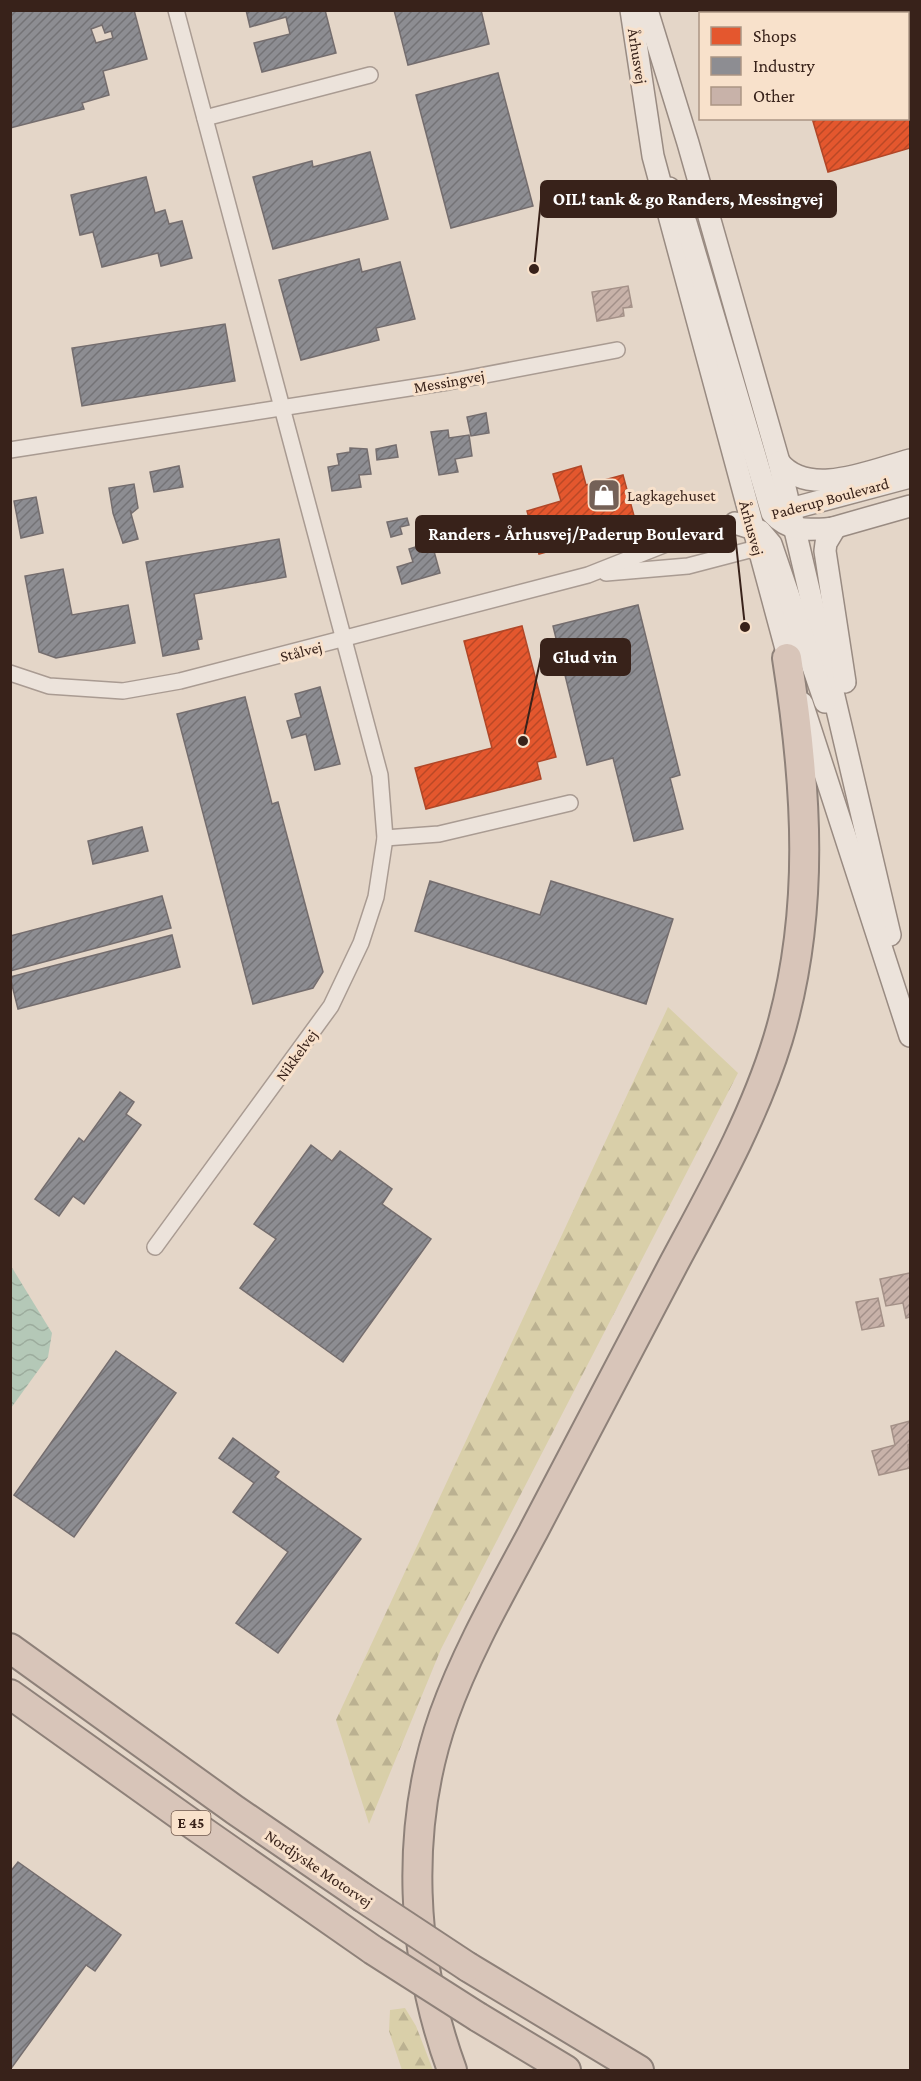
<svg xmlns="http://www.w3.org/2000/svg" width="921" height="2081" viewBox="0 0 921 2081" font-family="'Crimson Pro',serif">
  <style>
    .forest { fill: url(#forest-firs) }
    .water { fill: url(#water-waves) }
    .shops { fill: url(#shops-hatch); stroke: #b04728; stroke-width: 1.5 }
    .industry { fill: url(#industry-hatch); stroke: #746d6e; stroke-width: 1.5; fill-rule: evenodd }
    .building { fill: url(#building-hatch); stroke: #a49188; stroke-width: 1.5 }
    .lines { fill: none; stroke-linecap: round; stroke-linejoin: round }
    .street-casing { stroke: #a99b92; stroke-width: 18 }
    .secondary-casing { stroke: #998b82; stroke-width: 24 }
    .highway-casing { stroke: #8e8179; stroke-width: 32 }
    .street { stroke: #ece3db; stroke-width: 15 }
    .secondary { stroke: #ece3db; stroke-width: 21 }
    .highway { stroke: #d8c5b9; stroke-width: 28 }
    .highway-bridge-casing { stroke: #8e8179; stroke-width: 32; stroke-linecap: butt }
    .highway-bridge { stroke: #d8c5b9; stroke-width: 28 }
    .labels { text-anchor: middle; stroke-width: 6; stroke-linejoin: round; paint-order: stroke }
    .shield { fill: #f8e1cb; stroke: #725b4f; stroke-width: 1.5 }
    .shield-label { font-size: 15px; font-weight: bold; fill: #38221a }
    .street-label { font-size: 16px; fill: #38221a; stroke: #f8e1cb }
    .poi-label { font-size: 16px; fill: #38221a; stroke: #f8e1cb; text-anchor: start }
    .leader { fill: none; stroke: #38221a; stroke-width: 2 }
    .callout-dot { fill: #38221a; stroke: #f8e1cb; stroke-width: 2 }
    .callout { fill: #38221a; stroke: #38221a; stroke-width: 2 }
    .callout-label { font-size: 18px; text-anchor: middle; font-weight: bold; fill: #fff }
  </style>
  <defs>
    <pattern id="forest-firs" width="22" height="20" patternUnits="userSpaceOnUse" patternTransform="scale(1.5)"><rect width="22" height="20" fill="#d9cfa9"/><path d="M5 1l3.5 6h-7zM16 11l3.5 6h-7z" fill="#bbb191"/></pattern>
    <pattern id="water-waves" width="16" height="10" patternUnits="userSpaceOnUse" patternTransform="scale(1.5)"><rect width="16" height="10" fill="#b4c8b7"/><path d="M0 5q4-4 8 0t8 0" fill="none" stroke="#9cac9d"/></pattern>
    <pattern id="shops-hatch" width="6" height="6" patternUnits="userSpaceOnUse" patternTransform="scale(1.5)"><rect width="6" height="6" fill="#e4572e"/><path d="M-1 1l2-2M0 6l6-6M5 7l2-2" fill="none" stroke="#ba4826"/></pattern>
    <pattern id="industry-hatch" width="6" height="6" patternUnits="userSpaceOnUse" patternTransform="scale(1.5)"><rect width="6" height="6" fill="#8d8d92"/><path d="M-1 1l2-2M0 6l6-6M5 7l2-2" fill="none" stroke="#747376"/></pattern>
    <pattern id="building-hatch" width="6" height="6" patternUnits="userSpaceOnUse" patternTransform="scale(1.5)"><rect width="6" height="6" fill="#c8b2a9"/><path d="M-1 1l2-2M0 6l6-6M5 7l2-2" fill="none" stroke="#a39089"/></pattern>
  </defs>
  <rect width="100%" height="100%" fill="#e4d6c8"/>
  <g class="forest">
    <polygon points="668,1007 738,1073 441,1649 369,1824 336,1720"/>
    <polygon points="405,2008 416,2026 433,2070 402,2070 389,2031 390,2010"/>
  </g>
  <polygon class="water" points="11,1266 52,1333 48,1357 11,1408"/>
  <g class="shops">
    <polygon points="781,10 910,10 910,148 828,172 812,118 908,118 908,14 781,14"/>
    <polygon points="581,466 586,485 623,475 637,527 539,554 527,511 561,501 553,474"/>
    <polygon points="522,626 556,757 537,762 541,779 426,809 415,768 492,748 464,641"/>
  </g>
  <g class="industry">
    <path d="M10,10H134L147,59L103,71L109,95L82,103L84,109L10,128ZM102,25L105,33L111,31L113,38L96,43L91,29Z"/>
    <polygon points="246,10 325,10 336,53 262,72 254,43 290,34 286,17 250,27"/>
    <polygon points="394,10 481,10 489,44 408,65"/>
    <polygon points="498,73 533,206 451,228 416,95"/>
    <polygon points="370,152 388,219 273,249 253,177 312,161 313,167"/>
    <polygon points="146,177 155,213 165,210 169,224 182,221 192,258 161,266 158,253 102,267 93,232 80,235 71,195"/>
    <polygon points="359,259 362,272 400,262 415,319 376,328 379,340 301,360 279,280"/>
    <polygon points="225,324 235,381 82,406 72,348"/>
    <polygon points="486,413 489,433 471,436 467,417"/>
    <polygon points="448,430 449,438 469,435 472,456 455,459 458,472 439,475 431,432"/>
    <polygon points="396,445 398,457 377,460 376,449"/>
    <polygon points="350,448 367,449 371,474 359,475 361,487 332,491 328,467 339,465 337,454 350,452"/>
    <polygon points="179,466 183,487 154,492 150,472"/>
    <polygon points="134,484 138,508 132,513 130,510 138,539 123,543 113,513 109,488"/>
    <polygon points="36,497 43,533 21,538 14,501"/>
    <polygon points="407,518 409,525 400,527 402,534 391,537 387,522"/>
    <polygon points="279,539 286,577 194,594 202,639 197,640 199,649 163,656 146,562"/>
    <polygon points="425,544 432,544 440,573 402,584 397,567 413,562 409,549"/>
    <polygon points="63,569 72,615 128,605 135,643 56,658 39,652 25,576"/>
    <polygon points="638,605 680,775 670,778 683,829 634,841 613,758 587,765 553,626"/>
    <polygon points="320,687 340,764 315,770 306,734 292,738 287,721 301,717 295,694"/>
    <polygon points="245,697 272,804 278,802 323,972 313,988 253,1004 177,714"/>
    <polygon points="142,827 148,851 93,864 88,841"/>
    <polygon points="430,881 540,915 551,881 673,919 646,1004 415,931"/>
    <polygon points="162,896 171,928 10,971 10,936"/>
    <polygon points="172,935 180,967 18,1009 10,977"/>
    <polygon points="120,1092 134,1102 126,1114 141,1125 84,1204 73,1196 59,1216 35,1199 79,1138 84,1142"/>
    <polygon points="311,1145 332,1161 340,1151 392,1189 382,1204 431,1239 343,1362 240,1288 276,1239 254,1224"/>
    <polygon points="116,1351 176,1393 74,1537 14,1495"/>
    <polygon points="233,1438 279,1472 275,1477 361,1539 278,1653 236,1623 288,1552 233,1512 254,1483 219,1458"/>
    <polygon points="18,1862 121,1935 95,1971 86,1965 10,2070 10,1872"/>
  </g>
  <g class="building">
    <polygon points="628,286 632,307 623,308 624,316 597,321 592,292"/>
    <polygon points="910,1273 910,1317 906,1318 903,1303 886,1306 880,1279"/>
    <polygon points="878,1298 884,1326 862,1330 856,1302"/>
    <polygon points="910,1421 910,1444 908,1445 910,1468 879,1475 872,1451 895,1445 891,1426"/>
  </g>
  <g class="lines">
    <g class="street-casing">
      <g id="street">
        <polyline points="205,118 370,75"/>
        <polyline points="10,450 448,382 617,350"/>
        <polyline points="606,573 688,566 757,548"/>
        <polyline points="10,673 49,686 123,691 180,681 588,575 679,539 744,520"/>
        <polyline points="385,838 439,834 570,803"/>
        <polyline points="155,1247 331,1006 361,943 376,897 385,838 380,775 176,10"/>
      </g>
    </g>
    <g class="secondary-casing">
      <g id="secondary">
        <polyline points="631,10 653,156 792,671"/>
        <polyline points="647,10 688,143 779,462 890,935"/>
        <path d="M669,188L686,223L772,513C790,533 809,530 835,528"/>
        <path d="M779,462C808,499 872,470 910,460"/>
        <polyline points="779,512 910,477"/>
        <polyline points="735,523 760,531 771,544 825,702"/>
        <polyline points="835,528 826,543 825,551 845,682"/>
        <polyline points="822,531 910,506"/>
        <polyline points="802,703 910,1036"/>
      </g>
    </g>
    <g class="highway-casing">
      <g id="highway">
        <polyline points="10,1648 235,1810 362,1897"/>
        <polyline points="10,1694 188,1821 373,1950"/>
        <polyline points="468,1967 639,2070"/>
        <polyline points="478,2017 566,2070"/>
        <path d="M452,2070C411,1958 404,1829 444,1715C467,1651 501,1592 533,1532C580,1443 627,1354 673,1265C712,1192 754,1118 778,1039C816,913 807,786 787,658"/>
      </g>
    </g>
    <use href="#street" class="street"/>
    <use href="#secondary" class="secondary"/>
    <use href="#highway" class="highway"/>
    <g class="highway-bridge-casing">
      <g id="highway-bridge">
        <polyline points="362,1897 468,1967"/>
        <polyline points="373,1950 478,2017"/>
      </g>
    </g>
    <use href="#highway-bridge" class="highway-bridge"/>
  </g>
  <defs>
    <g id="shop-square" transform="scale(1.725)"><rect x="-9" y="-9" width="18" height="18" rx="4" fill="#746157" stroke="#f8e1cb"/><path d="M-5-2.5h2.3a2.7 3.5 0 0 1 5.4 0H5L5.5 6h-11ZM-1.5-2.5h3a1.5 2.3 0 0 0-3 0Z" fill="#fff"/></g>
  </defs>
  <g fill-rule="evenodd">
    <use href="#shop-square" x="604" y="495"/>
  </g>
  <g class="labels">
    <rect class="shield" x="171.5" y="1811" width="39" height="24" rx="4.5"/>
    <g class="shield-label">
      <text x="191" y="1828">E 45</text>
    </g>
    <g class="street-label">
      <text transform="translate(638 56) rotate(81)" y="6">Århusvej</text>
      <text transform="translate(449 381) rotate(-10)" y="6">Messingvej</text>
      <text transform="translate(830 498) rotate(-15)" y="6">Paderup Boulevard</text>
      <text transform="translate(752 528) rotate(75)" y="6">Århusvej</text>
      <text transform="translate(301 651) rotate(-14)" y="6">Stålvej</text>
      <text transform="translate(296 1055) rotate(-54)" y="6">Nikkelvej</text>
      <text transform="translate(319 1868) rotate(34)" y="6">Nordjyske Motorvej</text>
    </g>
    <g class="poi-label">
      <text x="627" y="501">Lagkagehuset</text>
    </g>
  </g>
  <path class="leader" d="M534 269L541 199M745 627L735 534M523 741L541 657"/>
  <g class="callout-dot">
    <circle cx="534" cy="269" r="6"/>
    <circle cx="745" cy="627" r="6"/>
    <circle cx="523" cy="741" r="6"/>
  </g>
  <g class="callout">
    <rect x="541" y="181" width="295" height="36" rx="6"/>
    <rect x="416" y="516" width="319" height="36" rx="6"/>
    <rect x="541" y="639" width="89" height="36" rx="6"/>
  </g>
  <g class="callout-label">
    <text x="688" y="205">OIL! tank &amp; go Randers, Messingvej</text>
    <text x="576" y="540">Randers - Århusvej/Paderup Boulevard</text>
    <text x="585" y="663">Glud vin</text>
  </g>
  <rect width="921" height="2081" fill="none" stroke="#38221a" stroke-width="24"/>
  <rect x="699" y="12" width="210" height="108" fill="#f8e1cb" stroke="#ab9584" stroke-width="1.5"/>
  <rect x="711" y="27" width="30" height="18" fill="#e4572e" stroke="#ab9584" stroke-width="1.5"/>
  <text x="753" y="42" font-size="18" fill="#38221a">Shops</text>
  <rect x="711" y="57" width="30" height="18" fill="#8d8d92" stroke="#ab9584" stroke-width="1.5"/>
  <text x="753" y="72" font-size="18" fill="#38221a">Industry</text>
  <rect x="711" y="87" width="30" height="18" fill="#c8b2a9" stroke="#ab9584" stroke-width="1.5"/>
  <text x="753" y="102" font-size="18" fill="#38221a">Other</text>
</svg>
